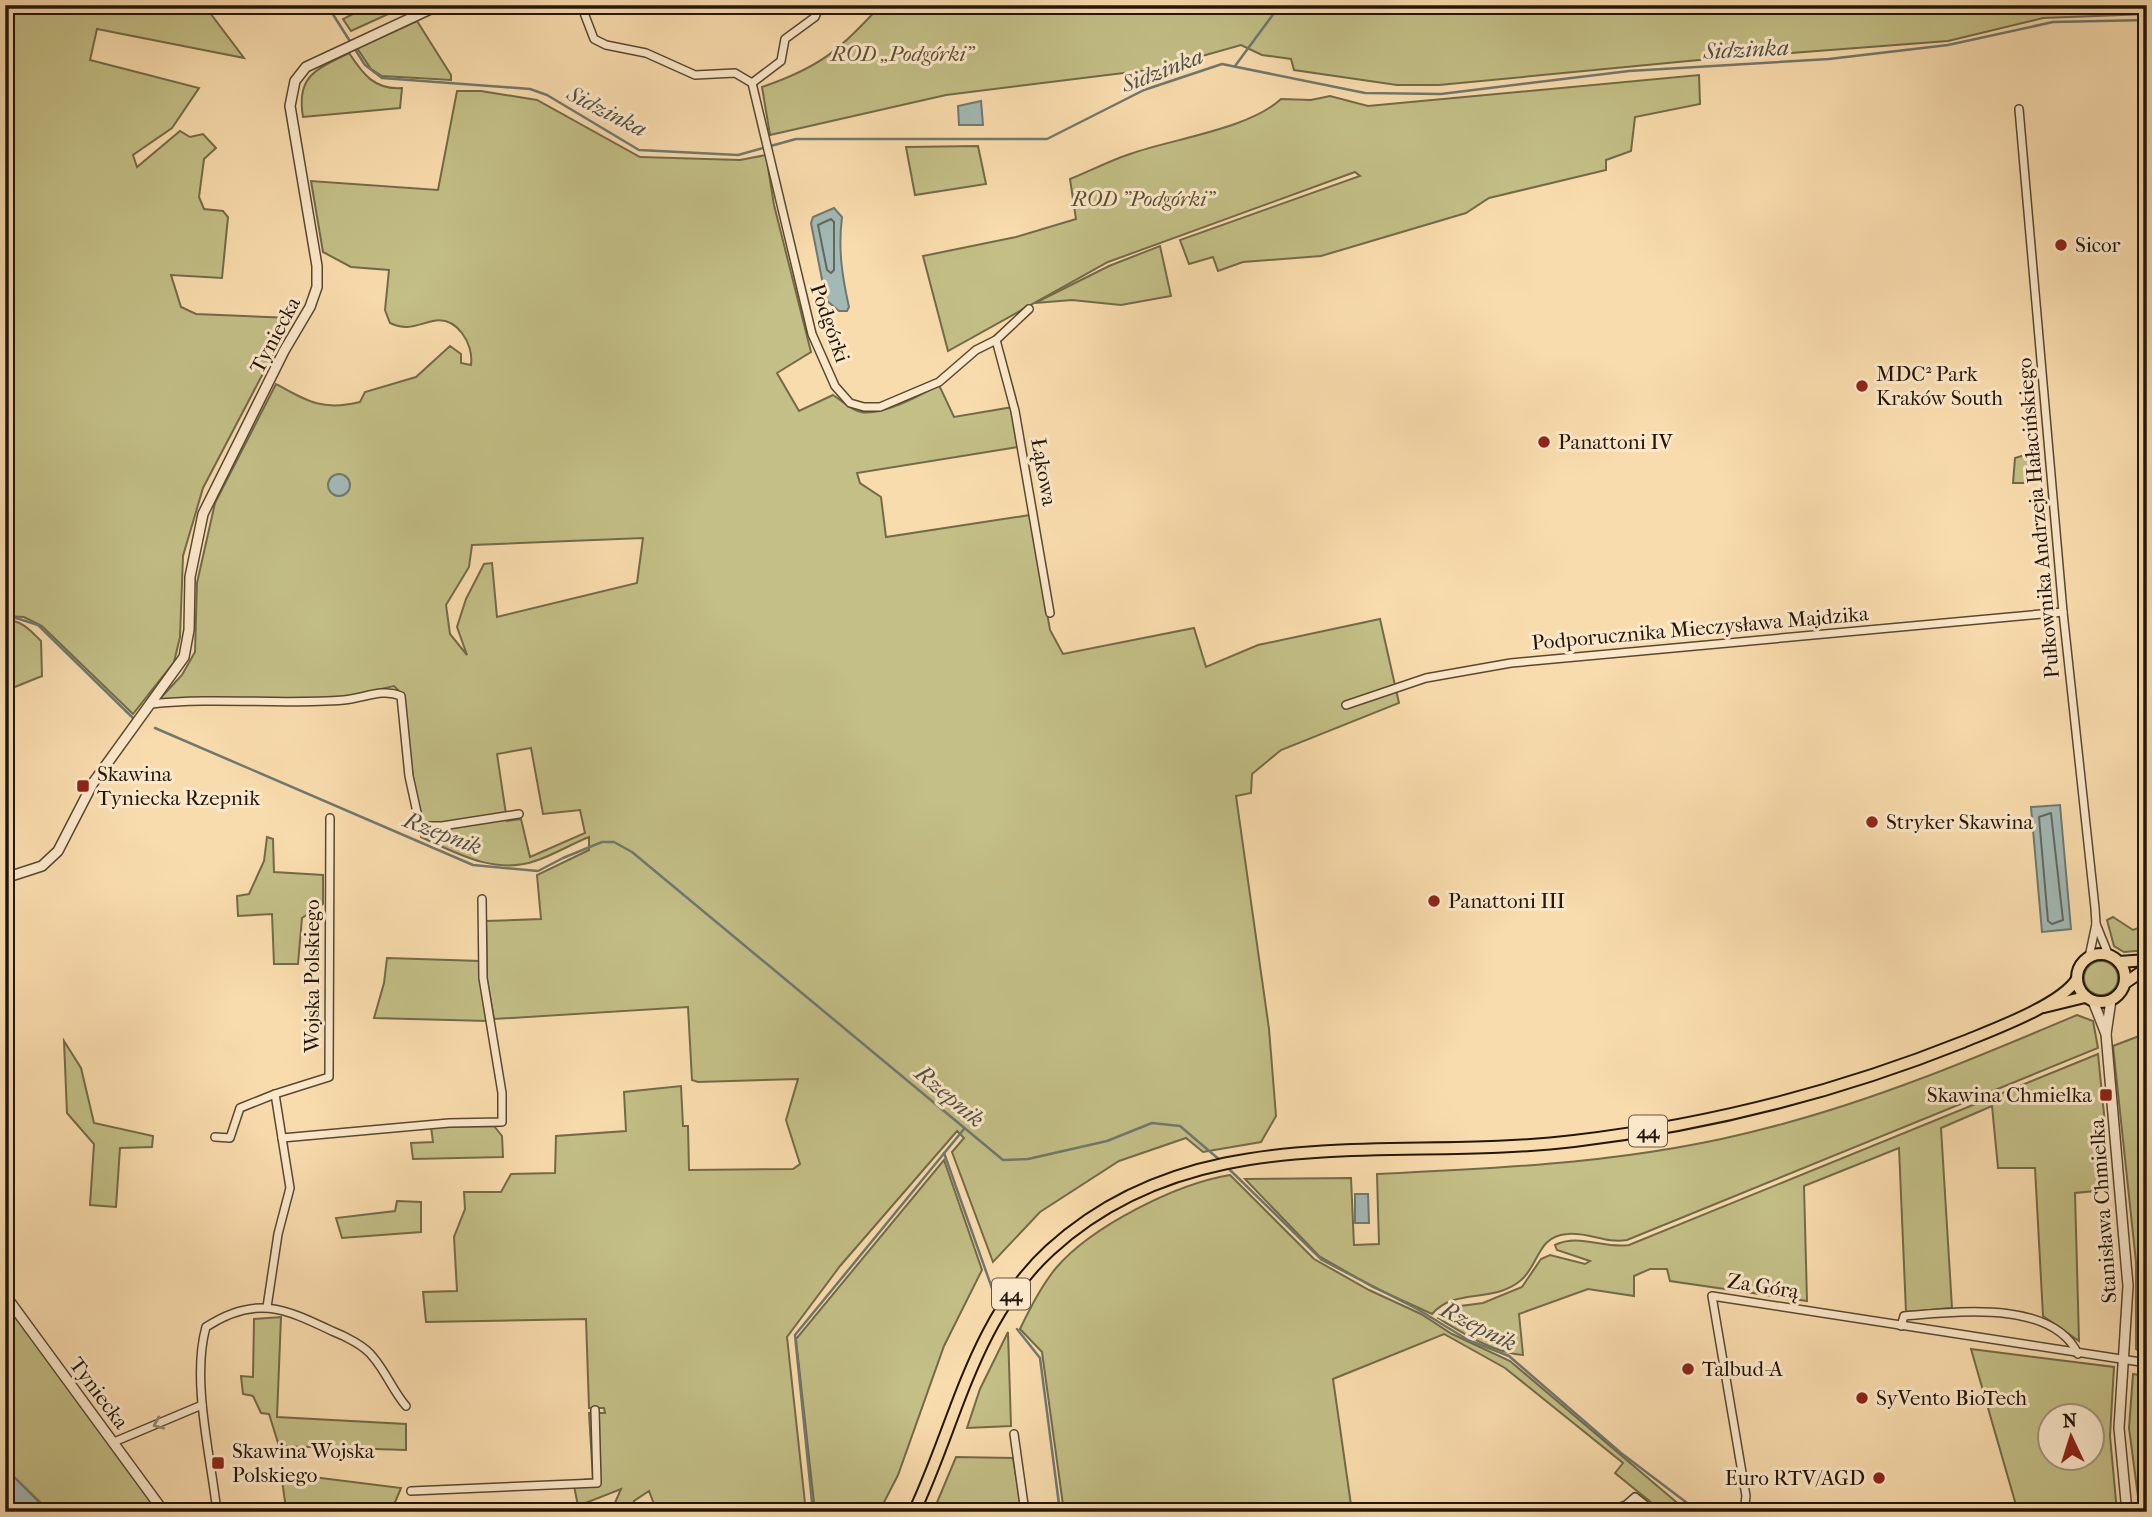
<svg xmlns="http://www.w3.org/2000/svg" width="2152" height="1517" viewBox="0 0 2152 1517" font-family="'IM FELL French Canon',serif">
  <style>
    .green { fill: #c3bf86; stroke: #736a48; stroke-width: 2; fill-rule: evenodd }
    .water { fill: #a2b9b5; stroke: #6f7870; stroke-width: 2 }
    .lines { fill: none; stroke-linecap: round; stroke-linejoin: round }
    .shore { stroke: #62685f; stroke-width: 2 }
    .stream { stroke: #6f7870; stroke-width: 2.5 }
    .minor-casing { stroke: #584832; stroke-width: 10 }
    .tertiary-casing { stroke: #584832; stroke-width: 12 }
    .primary-casing { stroke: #231609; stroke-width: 14 }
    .minor { stroke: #fbe8ca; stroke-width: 7 }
    .tertiary { stroke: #fbe8ca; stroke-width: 9 }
    .primary { stroke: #f9dcad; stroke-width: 10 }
    .oneway { stroke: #9a8a73 }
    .poi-dot { fill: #8f2418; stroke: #fbe8ca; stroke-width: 2.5 }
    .labels { text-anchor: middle; stroke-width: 6; stroke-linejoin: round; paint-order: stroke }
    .shield { fill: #fbe8ca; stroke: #645543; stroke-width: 2 }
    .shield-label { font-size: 19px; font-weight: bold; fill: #231609 }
    .park-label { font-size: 21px; font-style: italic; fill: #5b5135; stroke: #fbe8ca }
    .poi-label { font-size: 21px; fill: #231609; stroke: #fbe8ca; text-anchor: start }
    .street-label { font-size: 21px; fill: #231609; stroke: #fbe8ca }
    .water-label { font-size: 23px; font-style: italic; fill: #4f4f45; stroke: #fbe8ca }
  </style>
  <rect width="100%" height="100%" fill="#f9dcad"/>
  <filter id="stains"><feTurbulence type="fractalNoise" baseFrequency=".00286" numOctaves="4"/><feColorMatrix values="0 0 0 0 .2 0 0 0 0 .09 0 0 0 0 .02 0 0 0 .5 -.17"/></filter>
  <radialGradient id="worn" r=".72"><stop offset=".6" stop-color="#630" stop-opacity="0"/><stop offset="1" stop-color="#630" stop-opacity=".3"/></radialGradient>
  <g class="green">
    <polygon points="5,5 204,5 244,58 97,29 90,60 199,88 172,128 133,155 137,167 180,131 190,137 203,134 216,148 204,159 199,197 204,209 223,211 228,217 222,278 171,275 181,307 196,314 292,318 203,488 183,556 180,637 174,662 133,714 42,626 24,617 5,616"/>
    <polygon points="370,5 408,5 351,31 343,19"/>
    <path d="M881,5H2147V14L2043,18L1948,41L1699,60L1439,85H1397L1294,70L1291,59L1262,55L1241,45L1156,69L946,95L770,135L762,87C821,67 839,50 881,5Z"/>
    <polygon points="417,21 451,75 451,80 382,76 371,69 357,48"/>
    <path d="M349,53C363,74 374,90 402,88L400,108L303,117C296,75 316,70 349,53Z"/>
    <path d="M1699,75L1700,104L1635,117L1631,151L1606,160V170L1489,198L1466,213L1321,256L1243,262L1218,271L1213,257L1189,264L1180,240L1360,176L1355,172L1108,262L948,351L923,256L1016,237L1076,219L1070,179C1090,171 1109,161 1130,154C1172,139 1249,129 1281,99L1311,100L1330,96L1368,106Z"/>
    <path d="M457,91H481L537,100L640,157L740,160L766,155L774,205L811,352L777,373L799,411L833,395C841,400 852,411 861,412C883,416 920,395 939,385L954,417L1013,407L1018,447L857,473L860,483L881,497L886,537L1030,515L1050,630L1063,654L1194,628L1206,667L1258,645L1380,619L1399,703L1281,750L1252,774L1251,793L1236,796L1269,1029L1276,1116L1261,1142L1203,1152L1186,1138L1119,1161L1040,1212L993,1262L952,1152L964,1138L957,1131L840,1266L787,1337L806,1512H657L649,1491L634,1501L630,1512H611L621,1489L578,1506L573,1481L593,1479L589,1413H605L604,1408H589L586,1319L426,1322L423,1292L457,1291L454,1237L465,1209L464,1192H501L511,1174L555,1173L556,1136L626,1131L624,1092L681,1086L683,1126H688L689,1170L793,1169L800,1164L786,1120L798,1079L698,1082L692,1080L688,1007L494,1019L487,980L486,921L541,919L537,875L589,850V837C571,844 554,855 535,861C495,875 456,853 421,837L402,694L394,686L341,698L157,702L182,675L195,652L197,583L215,503L276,384C308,402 323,411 360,402L365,392L416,377L450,346L461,354V363L471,365C474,344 457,316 433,321C416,325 407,331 390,323L385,310L389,270L351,267L323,252L311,181L438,190ZM643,538L637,583L497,617L492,563L484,564L466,599L457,627L467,655L450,634L446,605L469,567L472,545ZM531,748L543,814L580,810L585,833L530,857L521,819L507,821L497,754Z"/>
    <polygon points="978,146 986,184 915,195 906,147"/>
    <polygon points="1160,246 1171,296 1121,305 1072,300 1035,303 1109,266"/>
    <polygon points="2031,453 2033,483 2013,483 2015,458"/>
    <path d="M5,620C22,620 30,630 41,641L42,676L5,691Z"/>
    <polygon points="267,837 273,839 274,872 323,875 323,904 302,918 298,964 274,964 272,914 238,916 237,896 249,894 264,861"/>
    <polygon points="2113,917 2133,930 2147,925 2147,950 2124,952 2114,946 2107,920"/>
    <polygon points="387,958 480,961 487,1021 374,1018 384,983"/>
    <circle cx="2101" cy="978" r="17"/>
    <path d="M2077,1015L2093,1021L2098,1048L1627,1240C1606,1244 1589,1232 1568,1234C1536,1236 1540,1265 1520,1281C1491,1304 1456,1287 1432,1314L1373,1287L1319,1256L1245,1179L1351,1178L1354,1245L1379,1244L1377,1174C1508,1168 1640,1162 1767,1128C1874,1101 1975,1058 2077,1015Z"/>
    <polygon points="2147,1033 2147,1357 2136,1349 2136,1262 2113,1046"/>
    <polygon points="64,1041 81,1068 94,1123 153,1136 152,1147 120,1148 116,1207 90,1205 94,1144 67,1113"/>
    <path d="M2098,1054L2107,1144L2106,1190L2075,1193L2079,1341L2043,1316L2035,1168H1998L1992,1106L1941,1128L1952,1308L1906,1312L1899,1148L1804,1186L1807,1301L1670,1281L1667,1269H1650L1634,1276V1296L1588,1289L1519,1314L1523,1355C1493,1353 1463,1333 1438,1318L1445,1308L1483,1303L1522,1287L1541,1259L1550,1255L1585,1264L1590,1261L1557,1250L1555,1245C1579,1233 1603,1249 1629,1245Z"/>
    <polygon points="494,1126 502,1136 503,1157 413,1159 411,1143 433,1142 431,1127"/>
    <polygon points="944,1160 982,1270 944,1346 898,1475 879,1512 815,1512 796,1339"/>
    <path d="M1230,1175L1314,1259L1369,1290L1421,1314L1452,1334L1510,1361L1688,1512H1663L1615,1473L1623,1463L1505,1368L1444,1334L1333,1379L1352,1512H1064L1042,1352L1020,1329C1030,1308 1041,1286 1056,1268C1092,1226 1176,1184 1230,1175Z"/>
    <polygon points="397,1201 421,1202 421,1232 342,1238 336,1218 395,1211"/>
    <polygon points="5,1301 159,1512 50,1512 5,1468"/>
    <polygon points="281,1317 277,1417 406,1424 406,1450 279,1446 269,1414 261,1413 253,1396 243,1394 241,1376 253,1377 254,1319"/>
    <polygon points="1008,1332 1011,1426 967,1428 980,1389"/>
    <path d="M1971,1349L2114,1367L2110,1436L2117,1512H2018ZM2050,1416H2092V1458H2050Z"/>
    <polygon points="2133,1374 2147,1376 2147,1512 2140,1512 2129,1428"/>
    <polygon points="956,1457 1013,1458 1022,1512 933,1512"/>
    <polygon points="281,1473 401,1488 391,1512 303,1512 286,1509"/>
  </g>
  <g class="water">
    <polygon points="981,101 983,125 959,125 958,106"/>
    <path d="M834,208L842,217C838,249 842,276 849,307L847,311H839L826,300L811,223L813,217Z"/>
    <circle cx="339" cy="485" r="11"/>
    <polygon points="2060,805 2071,929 2042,932 2031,807"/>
    <polygon points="1355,1194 1368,1194 1369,1223 1355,1223"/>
    <polygon points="5,1468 49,1512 50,1512 5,1512"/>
  </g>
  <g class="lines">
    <g class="shore">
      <polygon points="831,219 834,222 834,270 831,273 827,270 818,225"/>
      <polygon points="2051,813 2063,920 2052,924 2048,921 2039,817"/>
    </g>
    <g class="stream">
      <polyline points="327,5 365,65 382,78 530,89 547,95 639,150 738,155 796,139 1047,139 1144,90 1222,64 1365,93 1441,94 1629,71 1829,59 1948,45 2053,22 2147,20"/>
      <polyline points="1235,66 1280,5"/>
      <polyline points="5,618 16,618 38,625 133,718"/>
      <polyline points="155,728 473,865 538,871 563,858 602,842 614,842 632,852 1003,1160 1028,1159 1107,1141 1152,1123 1180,1126 1221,1161"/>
      <polyline points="944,1153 993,1291"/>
      <polyline points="1228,1168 1322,1260 1419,1310 1468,1340 1509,1356 1621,1453 1699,1512"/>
      <polyline points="1017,1329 1040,1358 1060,1512"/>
      <polyline points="813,1512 795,1335 964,1129"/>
    </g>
    <g class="minor-casing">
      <g id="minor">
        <polyline points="581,5 594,39 606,45 646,53 695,75 735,73 752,83 781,61 785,39 815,17 820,5"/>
        <polyline points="752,83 812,334 835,386 850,403 864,407 880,407 939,382 976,350 996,340 1029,309"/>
        <polyline points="2019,109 2063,612 2095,908 2096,924 2089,957"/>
        <polyline points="996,340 1015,411 1050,613"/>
        <path d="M151,704C216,697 280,705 344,700C365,698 382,688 401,696L409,776L420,826H442L519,814"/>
        <polyline points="1346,705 1426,678 1511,663 2063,612"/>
        <polyline points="2096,924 2109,956"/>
        <polyline points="215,1137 230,1138 240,1108 275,1094"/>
        <polyline points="282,1138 449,1123 502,1122 502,1093 483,978 482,899"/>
        <polyline points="267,1307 278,1234 290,1188 275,1094 329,1077 330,818"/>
        <path d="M1901,1326L1904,1316C1955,1312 2052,1299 2078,1354"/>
        <polyline points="1014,1434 1025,1512"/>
        <polyline points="114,1442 202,1405"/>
        <polyline points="411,1491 597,1483 595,1410"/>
        <path d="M217,1512C211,1457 191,1380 206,1327C255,1295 284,1308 332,1331C345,1336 365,1346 373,1357C386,1372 393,1391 406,1406"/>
        <polyline points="1607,1512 1626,1505 1635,1497 1654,1512"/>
        <polyline points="1744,1512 1746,1496 1712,1296 2147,1363"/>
      </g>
    </g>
    <g class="tertiary-casing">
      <g id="tertiary">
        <polyline points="5,878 42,866 58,851 93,783 184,657 189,630 190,577 203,514 284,351 310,307 317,287 317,266 290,106 295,81 306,67 439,5"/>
        <polyline points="2093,1001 2106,1034 2128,1286 2119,1428 2127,1512"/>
        <polyline points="2106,1034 2111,1000"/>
        <polyline points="5,1295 164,1512"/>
      </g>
    </g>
    <g class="primary-casing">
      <g id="primary">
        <circle cx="2101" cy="978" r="24"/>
        <polyline points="2119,962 2147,960"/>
        <polyline points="2125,983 2147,968"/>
        <polyline points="2044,1007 2085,997"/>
        <path d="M914,1512C957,1421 973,1321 1050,1250C1197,1115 1393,1163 1574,1141C1708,1125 1838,1092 1963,1042C1992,1030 2061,1005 2077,979"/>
      </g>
    </g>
    <use href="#minor" class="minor"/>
    <use href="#tertiary" class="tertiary"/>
    <use href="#primary" class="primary"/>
  </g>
  <defs><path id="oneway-chevron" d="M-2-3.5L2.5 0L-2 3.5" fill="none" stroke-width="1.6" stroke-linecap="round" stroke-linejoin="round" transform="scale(1.75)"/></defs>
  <use class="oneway" href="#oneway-chevron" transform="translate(158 1424) rotate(157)"/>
  <g class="poi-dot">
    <circle cx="2061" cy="245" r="7"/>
    <circle cx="1862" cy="386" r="7"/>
    <circle cx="1544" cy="442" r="7"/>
    <rect x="76" y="779" width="14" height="14" rx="3.5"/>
    <circle cx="1872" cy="822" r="7"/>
    <circle cx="1434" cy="901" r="7"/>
    <rect x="2099" y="1088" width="14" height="14" rx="3.5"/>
    <circle cx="1688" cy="1369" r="7"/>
    <circle cx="1862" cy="1398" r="7"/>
    <rect x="211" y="1456" width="14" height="14" rx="3.5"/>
    <circle cx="1879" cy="1478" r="7"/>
  </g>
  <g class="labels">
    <g class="shield">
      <rect x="1629" y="1115.5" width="38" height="31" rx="5"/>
      <rect x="992" y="1278.5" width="38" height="31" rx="5"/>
    </g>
    <g class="shield-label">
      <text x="1648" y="1138">44</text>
      <text x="1011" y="1301">44</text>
    </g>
    <g class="park-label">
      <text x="902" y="61">ROD „Podgórki”</text>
      <text x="1143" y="206">ROD "Podgórki"</text>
    </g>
    <g class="poi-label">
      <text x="2075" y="252">Sicor</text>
      <text x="1876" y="381">MDC² Park<tspan x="1876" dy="24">Kraków South</tspan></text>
      <text x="1558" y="449">Panattoni IV</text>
      <text x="97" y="781">Skawina<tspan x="97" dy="24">Tyniecka Rzepnik</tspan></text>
      <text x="1886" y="829">Stryker Skawina</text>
      <text x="1448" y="908">Panattoni III</text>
      <text x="2092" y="1102" text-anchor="end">Skawina Chmielka</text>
      <text x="1702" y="1376">Talbud-A</text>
      <text x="1876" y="1405">SyVento BioTech</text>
      <text x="232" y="1458">Skawina Wojska<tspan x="232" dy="24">Polskiego</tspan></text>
      <text x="1865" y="1485" text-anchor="end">Euro RTV/AGD</text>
    </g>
    <g class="street-label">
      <text transform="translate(830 323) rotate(71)" y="7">Podgórki</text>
      <text transform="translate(275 335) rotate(-62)" y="7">Tyniecka</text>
      <text transform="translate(1044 472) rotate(80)" y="7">Łąkowa</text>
      <text transform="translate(2038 518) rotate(-95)" y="7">Pułkownika Andrzeja Hałacińskiego</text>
      <text transform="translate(1700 628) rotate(-5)" y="7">Podporucznika Mieczysława Majdzika</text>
      <text transform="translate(312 976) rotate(-90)" y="7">Wojska Polskiego</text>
      <text transform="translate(2103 1211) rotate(-94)" y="7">Stanisława Chmielka</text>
      <text transform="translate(1763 1286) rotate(9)" y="7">Za Górą</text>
      <text transform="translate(99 1393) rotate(53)" y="7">Tyniecka</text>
    </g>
    <g class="water-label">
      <text transform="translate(1746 49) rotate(-3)" y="8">Sidzinka</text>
      <text transform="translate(1162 70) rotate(-21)" y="8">Sidzinka</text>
      <text transform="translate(607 111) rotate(27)" y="8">Sidzinka</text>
      <text transform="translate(443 833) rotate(21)" y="8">Rzepnik</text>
      <text transform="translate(950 1096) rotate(40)" y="8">Rzepnik</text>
      <text transform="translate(1479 1326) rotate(27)" y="8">Rzepnik</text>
    </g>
  </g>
  <rect width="2152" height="1517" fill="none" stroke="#f9dcad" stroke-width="28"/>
  <rect x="7" y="7" width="2138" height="1503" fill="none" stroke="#231609" stroke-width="3.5"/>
  <rect x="14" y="14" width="2124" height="1489" fill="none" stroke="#231609" stroke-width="2"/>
  <g transform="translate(2071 1437) rotate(356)"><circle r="33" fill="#fbe8ca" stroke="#a5947d" stroke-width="2"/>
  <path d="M0-5L12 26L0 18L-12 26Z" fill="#8f2418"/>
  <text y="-10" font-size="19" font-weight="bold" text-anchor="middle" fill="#231609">N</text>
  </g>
  <rect width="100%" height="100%" filter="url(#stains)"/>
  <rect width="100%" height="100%" fill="url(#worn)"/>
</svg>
